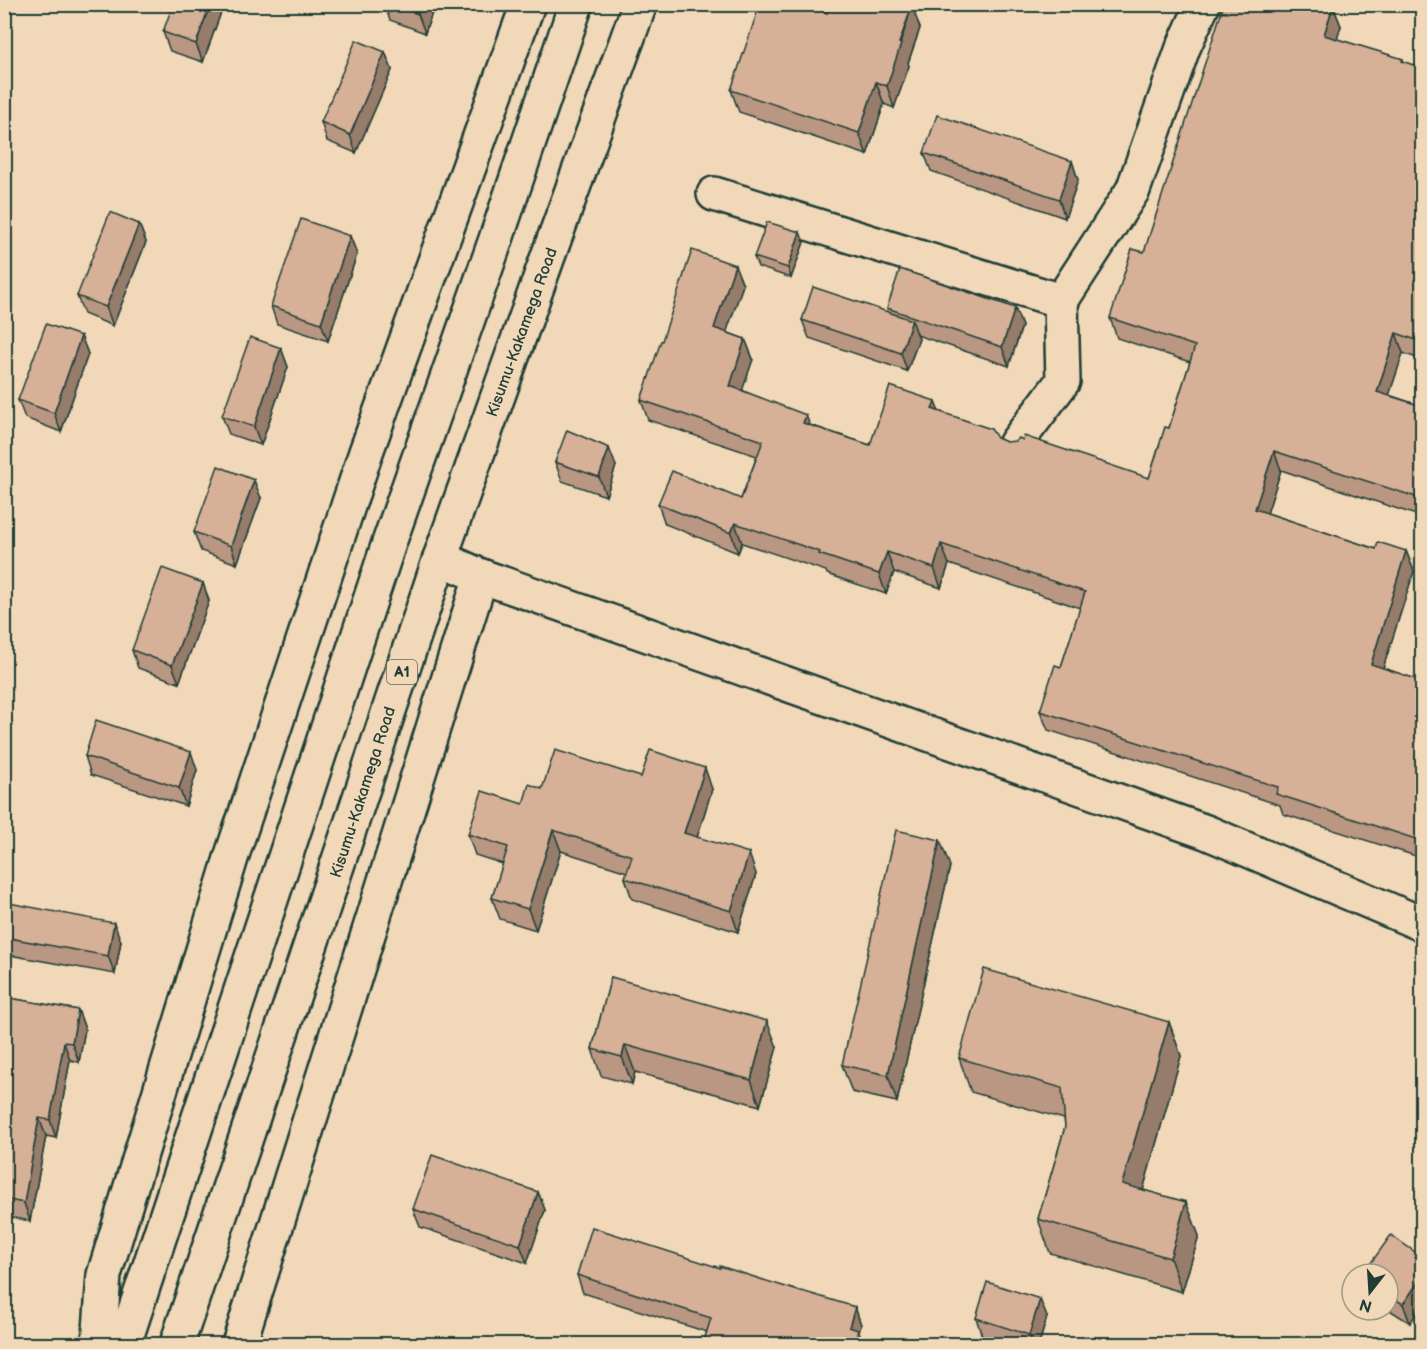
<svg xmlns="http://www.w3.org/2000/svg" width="1427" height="1349" viewBox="0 0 1427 1349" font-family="'Balsamiq Sans',sans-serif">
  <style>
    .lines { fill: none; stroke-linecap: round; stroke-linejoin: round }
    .minor-casing { stroke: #1f3d34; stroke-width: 38 }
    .trunk-casing { stroke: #1f3d34; stroke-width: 38 }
    .minor { stroke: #f1d8b9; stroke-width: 33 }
    .trunk { stroke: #f1d8b9; stroke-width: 33 }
    .wall { fill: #b99783; stroke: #1f3d34; stroke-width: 1.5 }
    .shaded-wall { fill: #967b6a; stroke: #1f3d34; stroke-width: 1.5 }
    .building { fill: #d7b098; stroke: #1f3d34; stroke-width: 1.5 }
    .labels { text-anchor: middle; stroke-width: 4.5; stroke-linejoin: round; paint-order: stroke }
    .shield { fill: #f1d8b9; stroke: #5e6c5c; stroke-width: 1.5 }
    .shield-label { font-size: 15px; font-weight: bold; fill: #1f3d34 }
    .street-label { font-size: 16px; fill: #1f3d34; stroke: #f1d8b9 }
  </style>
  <rect width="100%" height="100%" fill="#f1d8b9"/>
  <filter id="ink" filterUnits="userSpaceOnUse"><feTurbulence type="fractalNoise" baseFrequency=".0167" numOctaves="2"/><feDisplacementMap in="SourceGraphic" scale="12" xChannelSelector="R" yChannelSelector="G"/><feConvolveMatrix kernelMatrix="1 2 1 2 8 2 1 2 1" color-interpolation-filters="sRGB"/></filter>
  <g filter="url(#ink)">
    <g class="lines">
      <g class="minor-casing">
        <g id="minor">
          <polyline points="714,194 1061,301 1133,190 1183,48 1203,4"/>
          <polyline points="1016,443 1063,381 1061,301"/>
          <polyline points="440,558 481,576 1206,832 1422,924"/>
          <polyline points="99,1344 104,1275 232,855 366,452 528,4"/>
          <polyline points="239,1344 481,576"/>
        </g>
      </g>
      <g class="trunk-casing">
        <g id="trunk">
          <polyline points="124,1344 390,540 495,242 576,4"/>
          <polyline points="177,1344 440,558 547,259 640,4"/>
        </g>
      </g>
      <use href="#minor" class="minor"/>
      <use href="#trunk" class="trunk"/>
    </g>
    <g class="wall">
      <polygon points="224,4 203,62 170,51 163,32"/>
      <polygon points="384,4 435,4 425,33 390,20"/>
      <polygon points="1333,6 1341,26 1337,39 1403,59 1404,62 1422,68 1422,360 1403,353 1389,395 1422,406 1422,517 1281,470 1267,513 1376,549 1406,551 1414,571 1383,668 1422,681 1422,858 1283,814 1280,805 1048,730 1040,711 1061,667 1080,608 949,564 941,588 894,572 886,594 827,574 826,571 742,543 738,553 665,524 658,504 741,499 757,456 648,420 641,400 662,341 743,285 726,332 745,339 753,359 742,390 810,425 870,445 939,411 1006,442 1149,478 1169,428 1190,362 1117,338 1110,318 1144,252"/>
      <polygon points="827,13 920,28 908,63 909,66 894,108 884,104 867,155 739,112 731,90"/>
      <polygon points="385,52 392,70 356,153 327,141 321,122"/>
      <polygon points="924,153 1072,161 1078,180 1065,218 931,171"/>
      <polygon points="139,224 146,242 113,326 84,314 77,296"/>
      <polygon points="350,236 357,254 328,341 277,324 271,306"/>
      <polygon points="804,242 791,278 758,267 754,257"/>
      <polygon points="887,308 1022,326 1009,366 917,335 919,339 907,371 809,338 802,320 888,312"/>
      <polygon points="81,336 88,354 61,432 25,418 18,400"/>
      <polygon points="281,348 288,367 261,445 229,434 222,416"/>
      <polygon points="555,462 616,466 606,496 562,481"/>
      <polygon points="261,498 237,564 201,551 194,532"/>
      <polygon points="203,583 209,601 179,683 138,668 132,650"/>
      <polygon points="85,756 197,770 186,806 91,775"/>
      <polygon points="641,777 712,789 697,837 756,874 738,932 632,899 625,878 627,872 561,851 536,930 500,919 492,898 503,864 475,855 468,834 523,804 542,789"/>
      <polygon points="950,866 897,1102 852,1092 842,1065"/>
      <polygon points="4,902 121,941 115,974 4,954"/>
      <polygon points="611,977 777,1047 760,1106 635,1072 632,1084 601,1076 592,1049"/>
      <polygon points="4,997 78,1010 85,1029 79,1062 70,1060 56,1138 46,1136 30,1221 4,1216"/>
      <polygon points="1169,1022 1181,1056 1143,1190 1186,1202 1199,1236 1182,1292 1050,1253 1038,1219 1065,1127 1064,1119 971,1092 959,1058"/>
      <polygon points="538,1192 545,1210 527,1263 420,1227 413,1209"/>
      <polygon points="1391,1235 1410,1323 1388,1309 1388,1274"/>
      <polygon points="720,1268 855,1307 861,1325 859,1332 864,1344 703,1344 707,1332 583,1293 577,1275"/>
      <polygon points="1047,1317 1039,1344 1009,1344 982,1336 976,1318"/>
    </g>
    <g class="shaded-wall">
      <polygon points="210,4 224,4 203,62 196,44"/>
      <polygon points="422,4 435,4 425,33 418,14"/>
      <polygon points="912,6 920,28 908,63 909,66 894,108 887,86"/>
      <polygon points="1333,6 1341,26 1332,55 1324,35"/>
      <polygon points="385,52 392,70 356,153 350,135"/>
      <polygon points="876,82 884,104 867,155 859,133"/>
      <polygon points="1072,161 1078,180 1065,218 1059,199"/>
      <polygon points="139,224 146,242 113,326 106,307"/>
      <polygon points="800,232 804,242 791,278 788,268"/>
      <polygon points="350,236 357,254 328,341 321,323"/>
      <polygon points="735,265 743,285 721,348 714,328"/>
      <polygon points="1015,308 1022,326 1009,366 1002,347"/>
      <polygon points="912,320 919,339 907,371 901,353"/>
      <polygon points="1396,333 1403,353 1384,411 1377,392"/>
      <polygon points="81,336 88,354 61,432 54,413"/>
      <polygon points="745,339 753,359 737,406 730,386"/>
      <polygon points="281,348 288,367 261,445 254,427"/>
      <polygon points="935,401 942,421 932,409"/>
      <polygon points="806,415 813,434 803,423"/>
      <polygon points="609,448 616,466 606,496 599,477"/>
      <polygon points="1274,451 1281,470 1262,529 1255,509"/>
      <polygon points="254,480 261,498 237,564 231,546"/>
      <polygon points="735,523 742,543 738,553 731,533"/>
      <polygon points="941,544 949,564 941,588 934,568"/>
      <polygon points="1406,551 1414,571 1378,684 1371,664"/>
      <polygon points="887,552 894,572 886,594 879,574"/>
      <polygon points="203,583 209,601 179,683 172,665"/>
      <polygon points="191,752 197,770 186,806 179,788"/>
      <polygon points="705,768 712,789 692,854 684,833"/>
      <polygon points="553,830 561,851 536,930 528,909"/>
      <polygon points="940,840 950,866 897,1102 888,1075"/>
      <polygon points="749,853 756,874 738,932 731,911"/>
      <polygon points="114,923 121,941 115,974 108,956"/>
      <polygon points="78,1010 85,1029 79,1062 72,1043"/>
      <polygon points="767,1021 777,1047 760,1106 751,1080"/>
      <polygon points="1169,1022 1181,1056 1135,1218 1122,1184"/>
      <polygon points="64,1042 70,1060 56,1138 50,1120"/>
      <polygon points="625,1045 635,1072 632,1084 622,1057"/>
      <polygon points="39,1118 46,1136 30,1221 24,1203"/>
      <polygon points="538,1192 545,1210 527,1263 520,1245"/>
      <polygon points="1186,1202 1199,1236 1182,1292 1170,1258"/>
      <polygon points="1422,1277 1422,1305 1410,1323 1403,1304"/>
      <polygon points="1040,1299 1047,1317 1039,1344 1033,1344 1029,1335"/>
      <polygon points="855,1307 861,1325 859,1332 864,1344 854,1344 849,1327"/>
    </g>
    <g class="building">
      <polygon points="173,4 210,4 196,44 163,32"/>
      <polygon points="391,4 422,4 418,14"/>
      <polygon points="760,4 804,4 827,13 830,4 907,4 912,6 899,43 901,44 887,86 876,82 859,133 731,90"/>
      <polygon points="1224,4 1329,4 1333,6 1324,35 1403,59 1402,61 1422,68 1422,342 1396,333 1377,392 1422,406 1422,499 1274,451 1255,509 1376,549 1378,542 1406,551 1371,664 1422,681 1422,841 1276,794 1278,787 1040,711 1055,665 1061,667 1085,592 941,544 934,568 887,552 879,574 819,554 820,552 735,523 731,533 658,504 672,471 741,499 763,441 641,400 661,341 662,341 692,250 735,265 714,328 745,339 730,386 806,415 803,423 870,445 890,386 935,401 932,409 991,429 997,438 1006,442 1016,441 1019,438 1023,440 1024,436 1149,478 1165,427 1169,428 1195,346 1110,318 1132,249 1144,252"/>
      <polygon points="356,40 385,52 350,135 321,122"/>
      <polygon points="937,115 1072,161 1059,199 924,153"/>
      <polygon points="110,212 139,224 106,307 77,296"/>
      <polygon points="301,219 350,236 321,323 271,306"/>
      <polygon points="767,222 800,232 788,268 754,257"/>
      <polygon points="900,269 1015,308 1002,347 887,308"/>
      <polygon points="813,287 912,320 901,353 802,320"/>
      <polygon points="46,324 81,336 54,413 18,400"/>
      <polygon points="250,337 281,348 254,427 222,416"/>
      <polygon points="567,430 609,448 599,477 555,462"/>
      <polygon points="218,466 254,480 231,546 194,532"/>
      <polygon points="162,568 203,583 172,665 132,650"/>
      <polygon points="96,720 191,752 179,788 85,756"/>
      <polygon points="555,750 641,777 650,750 705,768 684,833 749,853 731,911 625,878 632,856 553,830 528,909 492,898 508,847 468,834 482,791 523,804 529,784 542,789"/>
      <polygon points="896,830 940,840 888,1075 842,1065"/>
      <polygon points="4,902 114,923 108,956 4,937"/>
      <polygon points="984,969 1169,1022 1122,1184 1186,1202 1170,1258 1038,1219 1065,1127 1062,1088 959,1058"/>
      <polygon points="611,977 767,1021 751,1080 625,1045 622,1057 592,1049"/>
      <polygon points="4,997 78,1010 72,1043 64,1042 50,1120 39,1118 24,1203 4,1199"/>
      <polygon points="432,1155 538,1192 520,1245 413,1209"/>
      <polygon points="592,1227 720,1268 720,1266 801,1292 802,1291 855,1307 849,1327 858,1330 854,1344 703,1344 711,1318 577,1275"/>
      <polygon points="1391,1235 1422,1257 1422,1277 1403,1304 1388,1295 1388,1274 1363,1274"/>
      <polygon points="987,1282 1040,1299 1029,1335 976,1318"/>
    </g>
  </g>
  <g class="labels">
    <rect class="shield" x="387" y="660" width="30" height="24" rx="4.5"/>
    <g class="shield-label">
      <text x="402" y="677">A1</text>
    </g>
    <g class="street-label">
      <text transform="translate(521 332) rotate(-70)" y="6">Kisumu-Kakamega Road</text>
      <text transform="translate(362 792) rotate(-72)" y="6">Kisumu-Kakamega Road</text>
    </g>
  </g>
  <rect width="1427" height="1349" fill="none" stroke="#f1d8b9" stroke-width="24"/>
  <rect x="12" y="12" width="1403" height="1325" fill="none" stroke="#1f3d34" stroke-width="2" filter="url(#ink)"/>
  <g transform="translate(1370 1292) rotate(197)"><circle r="28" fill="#f1d8b9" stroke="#9d9a84" stroke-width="1.5"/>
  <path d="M0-4.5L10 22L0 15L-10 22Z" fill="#1f3d34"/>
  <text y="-9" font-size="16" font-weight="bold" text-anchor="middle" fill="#1f3d34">N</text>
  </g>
</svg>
